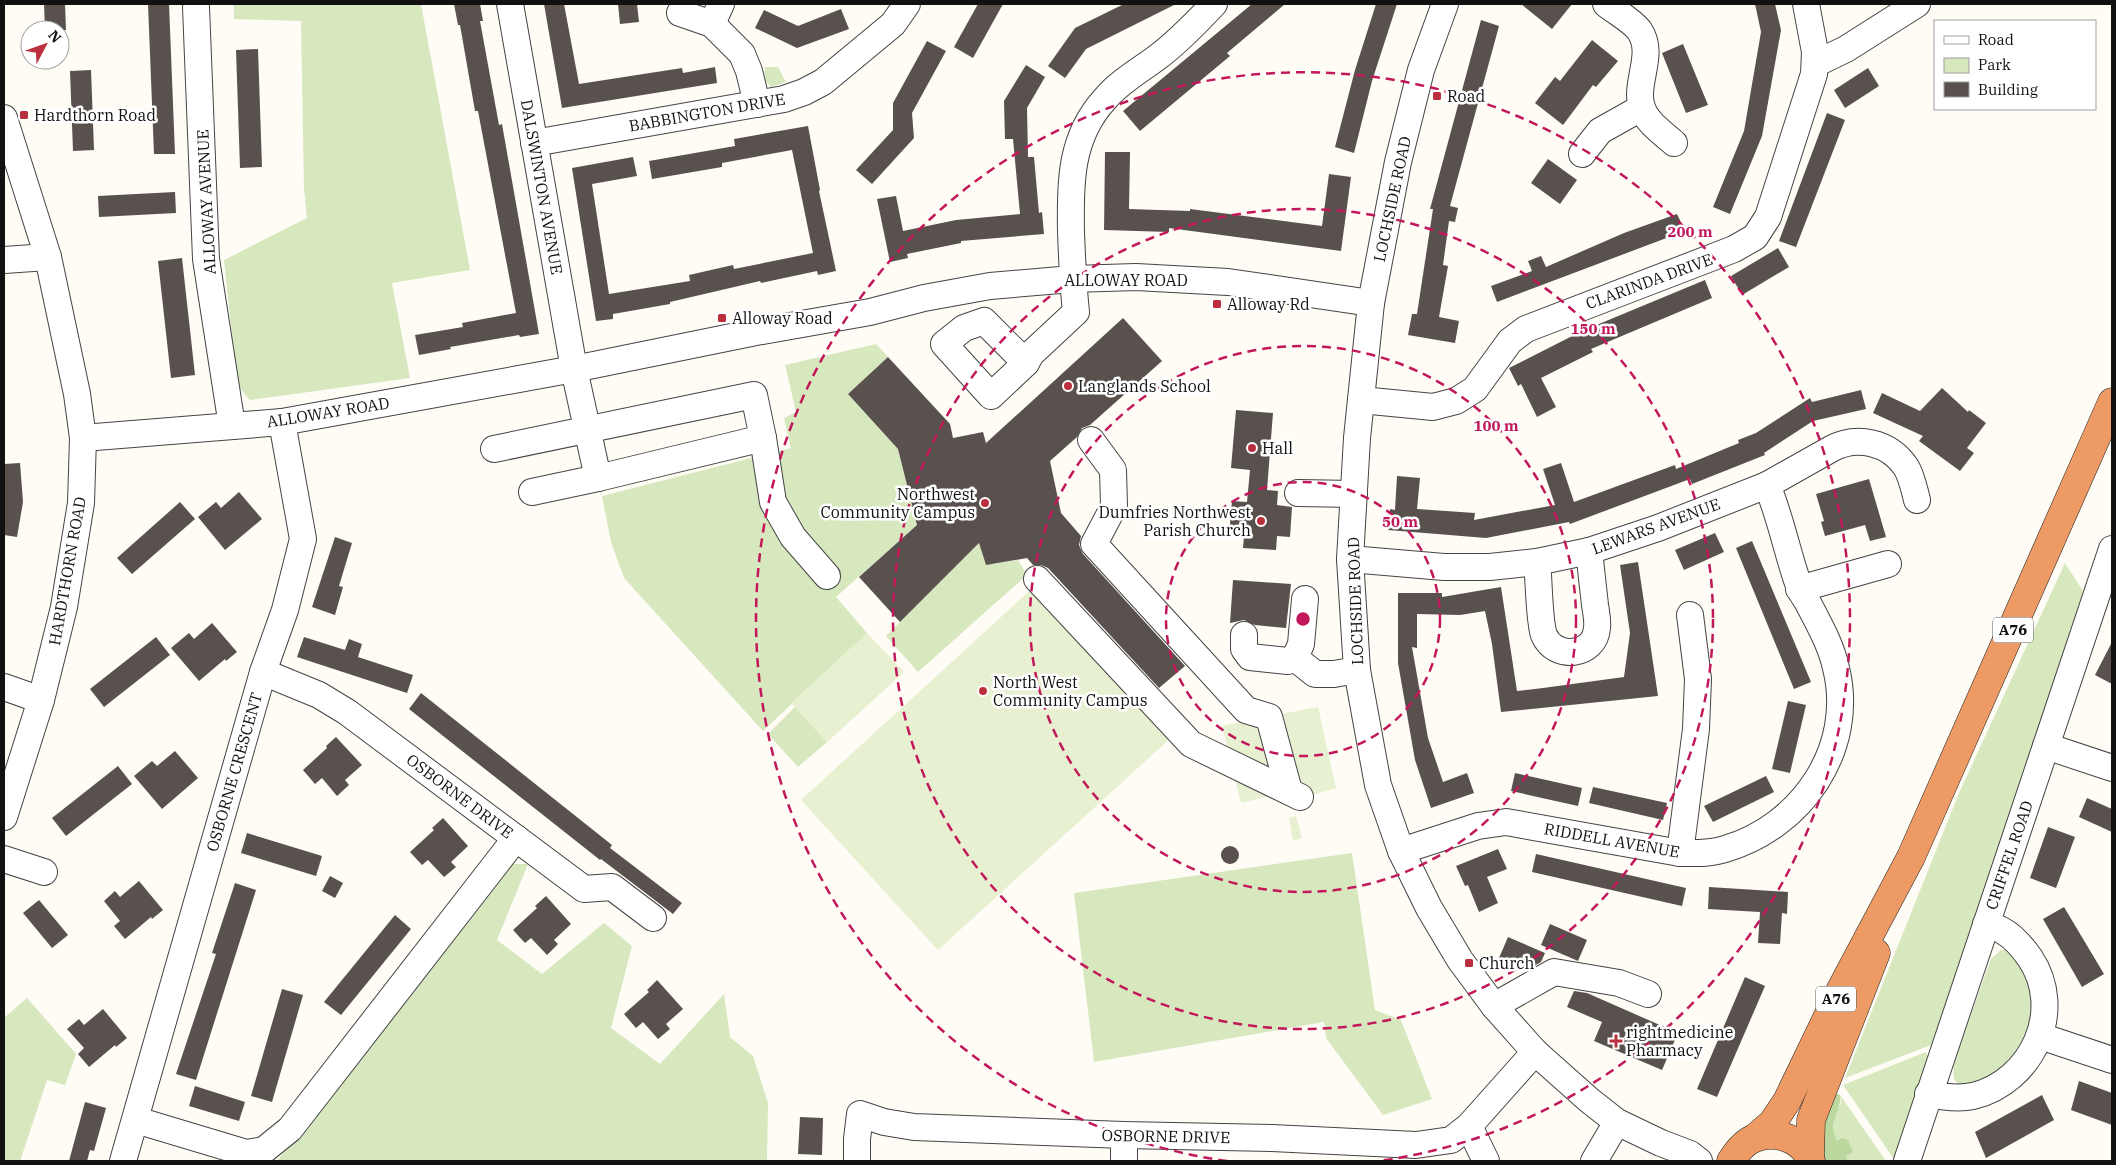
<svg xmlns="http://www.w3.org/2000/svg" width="2116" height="1165" viewBox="0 0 2116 1165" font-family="'IBM Plex Serif',serif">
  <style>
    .green { fill: #d7e8bf }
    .forest { fill: #bcd89f }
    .pitch { fill: #e7f0d0 }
    .building { fill: #59514d }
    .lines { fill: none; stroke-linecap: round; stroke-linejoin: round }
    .minor-casing { stroke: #444; stroke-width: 28 }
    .highway-casing { stroke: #222; stroke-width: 29 }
    .minor { stroke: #fff; stroke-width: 26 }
    .highway { stroke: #ed9a64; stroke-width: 28 }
    .ring { fill: none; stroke: #c2185b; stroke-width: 2.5; stroke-dasharray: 9 6 }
    .poi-dot { fill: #bb2e3e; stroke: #fff; stroke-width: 2 }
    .labels { text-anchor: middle; stroke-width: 5; stroke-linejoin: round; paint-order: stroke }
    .shield { fill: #fff; stroke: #585858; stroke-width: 1 }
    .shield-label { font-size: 15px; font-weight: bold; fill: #111 }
    .poi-label { font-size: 16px; fill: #111; stroke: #fff; text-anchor: start }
    .street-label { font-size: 16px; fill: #111; stroke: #fff }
    .centre { fill: #c2185b; stroke: #fff; stroke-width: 2.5 }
    .ring-label { font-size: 15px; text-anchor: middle; font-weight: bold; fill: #c2185b; stroke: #fff; stroke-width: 5; stroke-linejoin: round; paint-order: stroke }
  </style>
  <rect width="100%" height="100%" fill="#fefcf5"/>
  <g class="green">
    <polygon points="234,4 421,4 470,270 392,283 410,378 250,400 237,385 224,260 307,218 304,189 301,21 234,19"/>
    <polygon points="765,67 778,67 786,82 771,87 764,79"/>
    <polygon points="876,344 888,357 848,394 898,449 917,525 836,597 867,633 763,731 624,578 611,542 602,496 791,448 784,418 796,412 785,365"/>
    <polygon points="979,543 986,565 1018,560 1027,575 918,672 886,636"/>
    <polygon points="2065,563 2088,599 1939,1042 1845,1078 1959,793"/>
    <polygon points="795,707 827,742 798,767 768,734"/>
    <polygon points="1352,853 1375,1010 1401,1020 1432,1099 1383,1115 1326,1038 1324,1022 1094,1062 1074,893"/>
    <polygon points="510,864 528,864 497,940 542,974 604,923 632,946 611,1028 660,1064 724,994 730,1037 753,1056 768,1103 767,1161 277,1161"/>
    <polygon points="2001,950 2006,950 2013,955 2035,994 2033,1036 1986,1084 1958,1084 1954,1079 1953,1065 1991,959"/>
    <polygon points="27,998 76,1054 65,1085 47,1080 20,1161 4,1161 4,1018"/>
    <polygon points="1926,1052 1928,1057 1894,1159 1843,1085"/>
    <polygon points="1840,1095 1886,1161 1846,1160 1833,1133 1835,1113 1841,1103"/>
  </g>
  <path class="forest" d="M1830,1091L1840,1095C1842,1112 1827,1120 1837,1141L1842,1138L1848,1140L1853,1152L1846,1156L1848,1161H1824L1821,1139Z"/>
  <g class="pitch">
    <polygon points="1037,584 1174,735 938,950 801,800"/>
    <polygon points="867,633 904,672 827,742 791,703"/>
    <polygon points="1318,707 1336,788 1295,800 1276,715"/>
    <polygon points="1263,717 1281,793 1241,803 1222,726"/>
    <polygon points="1296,816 1302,838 1293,841 1289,818"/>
  </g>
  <g class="building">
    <polygon points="44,4 65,4 66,30 45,30"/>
    <polygon points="148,4 169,4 175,154 154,154"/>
    <polygon points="454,4 480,4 483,21 480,21 499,125 502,124 539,334 520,337 519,335 450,347 451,349 419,355 415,335 463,327 462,323 516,313 478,111 475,111 460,25 458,25"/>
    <polygon points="544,4 564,4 579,84 682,68 683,73 715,67 717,83 562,108"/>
    <polygon points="618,4 637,4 639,22 620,24"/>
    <polygon points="978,4 1003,4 973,58 954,47"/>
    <polygon points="1124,4 1176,4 1086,49 1065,78 1048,66 1075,28"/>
    <polygon points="1252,4 1285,4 1227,53 1230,56 1140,131 1123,111"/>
    <polygon points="1376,4 1397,4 1372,81 1354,153 1335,147 1355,70"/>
    <polygon points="1521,4 1572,4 1552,29"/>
    <polygon points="1755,4 1775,4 1781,30 1762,136 1730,214 1713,207 1744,131 1761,32"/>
    <polygon points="841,9 849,29 797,48 755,28 764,10 798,26"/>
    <polygon points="1481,20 1499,26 1450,206 1458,208 1455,222 1449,221 1443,265 1448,266 1439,317 1459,321 1455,343 1408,335 1412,314 1417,314 1433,209 1430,209"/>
    <polygon points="1592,40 1618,61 1596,87 1593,85 1563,125 1535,103 1555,77 1560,81"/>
    <polygon points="927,41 946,51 912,113 914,138 872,184 856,170 893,130 893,103"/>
    <polygon points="1683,44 1708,105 1686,113 1662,53"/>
    <polygon points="258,49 262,167 240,168 236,50"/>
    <polygon points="1026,65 1045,77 1027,108 1028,157 1034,157 1039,213 1042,212 1044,234 961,241 961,243 907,254 908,258 890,262 877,199 896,196 903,231 956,220 1020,214 1013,139 1005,139 1004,101"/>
    <polygon points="1868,68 1879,86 1845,108 1834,90"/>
    <polygon points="91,70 94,150 73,151 70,71"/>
    <polygon points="1827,113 1845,120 1796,247 1779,241"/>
    <polygon points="808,126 820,190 819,191 836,271 818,275 817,271 761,283 760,281 670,302 670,304 613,314 613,319 596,321 572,168 633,157 637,176 592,184 609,294 690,281 689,275 733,265 734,269 813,253 792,150 722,163 722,167 652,179 649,161 735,146 734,139"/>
    <polygon points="1105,152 1130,152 1129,209 1190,211 1190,209 1322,226 1329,174 1351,177 1341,251 1169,228 1169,232 1104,230"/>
    <polygon points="1548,159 1577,180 1560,204 1531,183"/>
    <polygon points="175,192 176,213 99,217 98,196"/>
    <polygon points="1677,214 1685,231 1497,302 1491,286 1532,271 1528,261 1541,256 1546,267 1624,233"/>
    <polygon points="1778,248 1789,267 1742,295 1731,276"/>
    <polygon points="182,258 195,375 171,378 158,261"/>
    <polygon points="1705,280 1712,298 1591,349 1593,352 1541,378 1556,407 1537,417 1521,384 1518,386 1509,368 1582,331"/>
    <polygon points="1123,318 1162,361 1090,425 1082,428 1077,437 1050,461 1061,513 1081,536 1079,545 1083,554 1185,666 1159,688 1048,568 1041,565 1033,565 1027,558 986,565 979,543 900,622 859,577 917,525 898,449 848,394 888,357 950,424 953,438 983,432 986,443"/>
    <polygon points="1942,388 1968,412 1969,410 1986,423 1967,448 1974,453 1960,471 1919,441 1923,436 1873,413 1882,393 1920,411"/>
    <polygon points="1861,390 1866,409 1813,421 1764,453 1765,455 1692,484 1690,479 1570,524 1569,522 1486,538 1388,530 1390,509 1395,510 1397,476 1420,478 1417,509 1475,513 1474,520 1555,505 1543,469 1561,463 1574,502 1675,465 1676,469 1739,443 1738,440 1756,433 1810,398 1812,402"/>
    <polygon points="1236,410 1273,413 1267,490 1278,491 1277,505 1292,507 1290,537 1277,536 1276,550 1243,548 1244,536 1229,535 1232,501 1247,502 1250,470 1231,468"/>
    <polygon points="20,463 23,502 17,537 4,535 4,464"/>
    <polygon points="1869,479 1886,537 1870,541 1865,525 1825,536 1821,522 1824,521 1816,494"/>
    <polygon points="239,492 262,519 225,550 198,517 216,502 221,508"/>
    <polygon points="180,502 195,519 132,574 117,558"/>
    <polygon points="1715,533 1724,552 1684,570 1675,550"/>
    <polygon points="335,537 352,543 339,586 343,587 335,615 312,607"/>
    <polygon points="1752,541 1811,682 1794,689 1736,548"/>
    <polygon points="1638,562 1658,696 1501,712 1492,644 1485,611 1460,615 1417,614 1417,648 1412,647 1428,738 1443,782 1467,773 1474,793 1431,808 1415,760 1398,663 1398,593 1442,593 1442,597 1501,587 1517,691 1543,688 1624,677 1630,633 1620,565"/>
    <polygon points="1233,580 1291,584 1286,628 1255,625 1244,620 1230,623"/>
    <polygon points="212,623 237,652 226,661 225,659 199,681 171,648 189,633 194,639"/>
    <polygon points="156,637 170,655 104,707 90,689"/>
    <polygon points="304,637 345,650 349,639 362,644 358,657 413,675 407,693 297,657"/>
    <polygon points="2112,642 2112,684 2095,675"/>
    <polygon points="421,693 612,845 610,848 682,903 673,914 601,859 600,860 409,709"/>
    <polygon points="1788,701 1806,705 1790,773 1772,769"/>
    <polygon points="336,737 362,765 345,780 349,785 337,796 322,778 315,784 303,770 327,748 326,746"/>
    <polygon points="175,751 198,778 162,809 134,776 152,761 157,766"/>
    <polygon points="118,766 132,784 66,836 52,818"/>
    <polygon points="1515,773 1582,788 1578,806 1511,791"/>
    <polygon points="1766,776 1774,792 1713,822 1704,806"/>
    <polygon points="1593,787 1667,803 1663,820 1589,803"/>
    <polygon points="2087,798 2112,809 2112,832 2079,817"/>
    <polygon points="443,818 468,846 451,862 456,867 444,877 428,860 422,865 410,852 434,830 432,828"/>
    <polygon points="2048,827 2075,837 2056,888 2030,878"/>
    <polygon points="247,833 322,856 316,876 241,853"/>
    <circle cx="1230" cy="855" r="9"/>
    <polygon points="1498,849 1507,869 1487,877 1498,903 1479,912 1468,885 1465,886 1456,866"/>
    <polygon points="1536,854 1686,888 1682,906 1532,872"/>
    <polygon points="330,876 343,883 335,898 322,891"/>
    <polygon points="139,881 163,910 152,919 151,917 125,939 114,926 120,921 104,901 115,891 120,897"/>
    <polygon points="235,883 256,890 196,1080 176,1074 216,954 212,953"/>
    <polygon points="1709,887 1788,892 1787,914 1782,913 1780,944 1758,943 1760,912 1708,909"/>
    <polygon points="546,896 571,924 554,940 558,944 547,955 531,938 525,943 513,930 537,908 535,906"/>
    <polygon points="39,900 68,935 52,948 23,913"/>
    <polygon points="2064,907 2104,974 2082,987 2043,919"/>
    <polygon points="395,915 411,929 341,1015 324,1002"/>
    <polygon points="1550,924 1587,940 1578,961 1541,945"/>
    <polygon points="1508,937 1545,953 1541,962 1527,970 1499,958"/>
    <polygon points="1745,977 1765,986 1717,1097 1697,1089"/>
    <polygon points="657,980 683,1009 666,1024 670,1029 658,1039 643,1022 636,1028 624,1014 649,992 647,990"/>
    <polygon points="282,989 303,995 272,1102 251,1096"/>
    <polygon points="1574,991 1587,993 1678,1033 1662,1070 1594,1041 1602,1022 1567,1007"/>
    <polygon points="103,1009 127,1038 116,1047 115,1045 89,1067 78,1054 84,1048 67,1029 79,1019 84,1025"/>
    <polygon points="2079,1081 2112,1093 2112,1125 2071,1110"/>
    <polygon points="195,1086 245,1102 239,1121 189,1106"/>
    <polygon points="2042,1095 2054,1120 1986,1158 1975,1132"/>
    <polygon points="85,1102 106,1108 94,1151 90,1150 87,1161 69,1161"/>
    <polygon points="800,1117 823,1118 822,1155 798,1154"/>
  </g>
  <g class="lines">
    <g class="minor-casing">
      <g id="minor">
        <polyline points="1445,4 1421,70 1398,162 1371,303 1357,438 1350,559 1357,670 1378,785 1401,851 1429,908 1460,960 1494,1006 1535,1052 1589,1100 1617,1122 1661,1143 1690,1154 1699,1161"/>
        <path d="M1606,4C1616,12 1631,20 1639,30C1658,57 1628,89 1646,116C1652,126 1665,135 1674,143"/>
        <polyline points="196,7 206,259 232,426"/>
        <polyline points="680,13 712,24 721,4"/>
        <polyline points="712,24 742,54 749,71 757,104"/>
        <polyline points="1815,64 1846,49 1917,4"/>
        <polyline points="4,118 48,257 77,394 83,438 81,503 64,607 41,700 4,817"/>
        <polyline points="534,143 784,99 804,92 823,82 893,24 907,4"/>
        <polyline points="1582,154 1600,131 1641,108"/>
        <polyline points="4,260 48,257"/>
        <polygon points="984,321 1026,363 991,396 944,344 964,328"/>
        <path d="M1026,363L1031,354L1076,312C1073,285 1072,259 1071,232C1070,183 1070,137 1105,99C1120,81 1141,70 1159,56C1179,41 1197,22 1214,4"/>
        <polyline points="1361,400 1433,407 1456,401 1475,389 1510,341 1526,329 1734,249 1755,237 1768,217 1814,74 1815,52 1806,4"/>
        <polyline points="83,438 282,422 574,369 756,332 870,312 924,298 990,286 1072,279 1136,277 1228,282 1371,303"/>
        <polyline points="763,438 773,502 793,537 827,576"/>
        <polyline points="1091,440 1113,470 1114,506 1094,544 1246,710 1269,717 1289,791"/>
        <polyline points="494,449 754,395 763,438 598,478 574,369 510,4"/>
        <polyline points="532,492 598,478"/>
        <polyline points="1298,493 1354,494"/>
        <path d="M1350,559L1444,567H1490L1537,562L1589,551L1658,528L1767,485L1831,449C1857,435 1889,442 1906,467C1912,477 1914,489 1917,500"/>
        <path d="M1537,562C1539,579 1539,622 1544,635C1555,661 1595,656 1597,628C1598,620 1596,612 1595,605C1593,587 1591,569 1589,551"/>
        <polyline points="1037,579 1191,744 1300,797"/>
        <polyline points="1799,589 1888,564"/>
        <polyline points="1244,635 1244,649 1250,657 1288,661 1295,658 1301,644 1305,599"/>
        <polyline points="1295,658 1315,674 1334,674 1357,670"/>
        <polyline points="263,672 319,695 347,712 584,889 612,887 653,918"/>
        <polyline points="4,687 41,700"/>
        <polyline points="2046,746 2112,768"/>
        <path d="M1401,851L1478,826L1506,822L1680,853C1694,853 1710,854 1725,849C1801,827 1856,749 1836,668C1831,645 1819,624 1808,603C1805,597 1800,592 1799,586C1787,553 1781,518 1767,485"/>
        <polyline points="1680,853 1696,729 1698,679 1690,615"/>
        <polyline points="4,859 44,872"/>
        <polyline points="1494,1006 1554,972 1619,983 1648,994"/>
        <polyline points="2040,1036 2112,1060"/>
        <path d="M1928,1094C1943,1097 1959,1099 1973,1096C2033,1081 2065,1010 2030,958C2023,948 2014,937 2003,931C1998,928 1991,926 1986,924"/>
        <polyline points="136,1120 246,1153 264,1150 290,1129 516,838"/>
        <polyline points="1469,1126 1486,1161"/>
        <polyline points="1124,1135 1124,1161"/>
        <polyline points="123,1161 263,672 285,610 303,539 282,422"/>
        <polyline points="857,1161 857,1139 860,1114 884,1122 914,1127 1124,1135 1272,1138 1416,1145 1451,1140 1469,1126 1535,1052"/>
        <polyline points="1594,1161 1617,1122"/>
        <polyline points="1907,1161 2112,549"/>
      </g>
    </g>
    <g class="highway-casing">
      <g id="highway">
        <polyline points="1756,1137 1773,1122 1787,1101 1841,989 1911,857 2112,402"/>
        <polyline points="1810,1157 1811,1120 1876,953"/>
        <path d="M1731,1161C1736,1153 1741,1146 1749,1141C1771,1128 1802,1137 1811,1161"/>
      </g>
    </g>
    <use href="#minor" class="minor"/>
    <use href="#highway" class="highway"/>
  </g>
  <g class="ring">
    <circle cx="1303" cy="619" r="137"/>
    <circle cx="1303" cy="619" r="273"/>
    <circle cx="1303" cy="619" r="410"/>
    <path d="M1227 1161A547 547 0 1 1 1379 1161"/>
  </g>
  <g class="poi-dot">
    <rect x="1432" y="91" width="10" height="10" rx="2.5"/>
    <rect x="19" y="110" width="10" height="10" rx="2.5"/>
    <rect x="1212" y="299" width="10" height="10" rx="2.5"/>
    <rect x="717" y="313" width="10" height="10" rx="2.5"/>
    <circle cx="1068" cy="386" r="5"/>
    <circle cx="1252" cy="448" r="5"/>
    <circle cx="985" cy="503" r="5"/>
    <circle cx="1261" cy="521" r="5"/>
    <circle cx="983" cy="691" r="5"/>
    <rect x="1464" y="958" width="10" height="10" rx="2.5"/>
    <path d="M1613.5 1033.5h5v5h5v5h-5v5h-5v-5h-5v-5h5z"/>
  </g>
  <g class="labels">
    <g class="shield">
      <rect x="1993" y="617.5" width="40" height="25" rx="4"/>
      <rect x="1816" y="986.5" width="40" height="25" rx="4"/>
    </g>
    <g class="shield-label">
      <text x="2013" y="635">A76</text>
      <text x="1836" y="1004">A76</text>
    </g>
    <g class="poi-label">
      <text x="1447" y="102">Road</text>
      <text x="34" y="121">Hardthorn Road</text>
      <text x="1227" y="310">Alloway Rd</text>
      <text x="732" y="324">Alloway Road</text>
      <text x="1078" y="392">Langlands School</text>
      <text x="1262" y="454">Hall</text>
      <text x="975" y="500" text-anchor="end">Northwest<tspan x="975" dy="18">Community Campus</tspan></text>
      <text x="1251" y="518" text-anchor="end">Dumfries Northwest<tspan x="1251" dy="18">Parish Church</tspan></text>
      <text x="993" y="688">North West<tspan x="993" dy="18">Community Campus</tspan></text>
      <text x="1479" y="969">Church</text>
      <text x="1626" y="1038">rightmedicine<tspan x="1626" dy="18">Pharmacy</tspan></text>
    </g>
    <g class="street-label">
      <text transform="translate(707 112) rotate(-10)" y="6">BABBINGTON DRIVE</text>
      <text transform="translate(542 187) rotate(80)" y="6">DALSWINTON AVENUE</text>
      <text transform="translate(1392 199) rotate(-78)" y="6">LOCHSIDE ROAD</text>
      <text transform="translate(206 202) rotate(-93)" y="6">ALLOWAY AVENUE</text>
      <text x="1126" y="286">ALLOWAY ROAD</text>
      <text transform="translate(1649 281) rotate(-20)" y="6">CLARINDA DRIVE</text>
      <text transform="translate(328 412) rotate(-9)" y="6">ALLOWAY ROAD</text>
      <text transform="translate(1656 526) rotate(-20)" y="6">LEWARS AVENUE</text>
      <text transform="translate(67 571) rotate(-80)" y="6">HARDTHORN ROAD</text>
      <text transform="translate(1355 601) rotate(-92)" y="6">LOCHSIDE ROAD</text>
      <text transform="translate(234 772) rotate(-74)" y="6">OSBORNE CRESCENT</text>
      <text transform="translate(460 796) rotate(37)" y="6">OSBORNE DRIVE</text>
      <text transform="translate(1612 840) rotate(10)" y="6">RIDDELL AVENUE</text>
      <text transform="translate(2009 855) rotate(-71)" y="6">CRIFFEL ROAD</text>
      <text transform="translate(1166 1136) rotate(1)" y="6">OSBORNE DRIVE</text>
    </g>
  </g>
  <circle cx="1303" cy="619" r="8" class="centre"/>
  <g class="ring-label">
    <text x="1690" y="237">200 m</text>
    <text x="1593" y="334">150 m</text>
    <text x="1496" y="431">100 m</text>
    <text x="1400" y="527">50 m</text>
  </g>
  <rect width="2116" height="1165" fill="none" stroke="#111111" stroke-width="10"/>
  <rect x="1934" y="20" width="162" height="90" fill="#ffffff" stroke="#a0a0a0"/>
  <rect x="1944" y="36" width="25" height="8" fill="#ffffff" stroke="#a0a0a0"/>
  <text x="1978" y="45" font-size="15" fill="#111111">Road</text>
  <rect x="1944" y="58" width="25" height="15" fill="#d7e8bf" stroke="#a0a0a0"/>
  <text x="1978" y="70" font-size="15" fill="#111111">Park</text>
  <rect x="1944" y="82" width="25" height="15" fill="#59514d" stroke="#a0a0a0"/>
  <text x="1978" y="95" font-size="15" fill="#111111">Building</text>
  <g transform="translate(45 45) rotate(49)"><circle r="24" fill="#ffffff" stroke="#a0a0a0"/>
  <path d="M0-4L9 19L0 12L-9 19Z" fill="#bb2e3e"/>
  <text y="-8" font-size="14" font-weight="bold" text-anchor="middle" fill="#111111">N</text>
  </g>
</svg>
